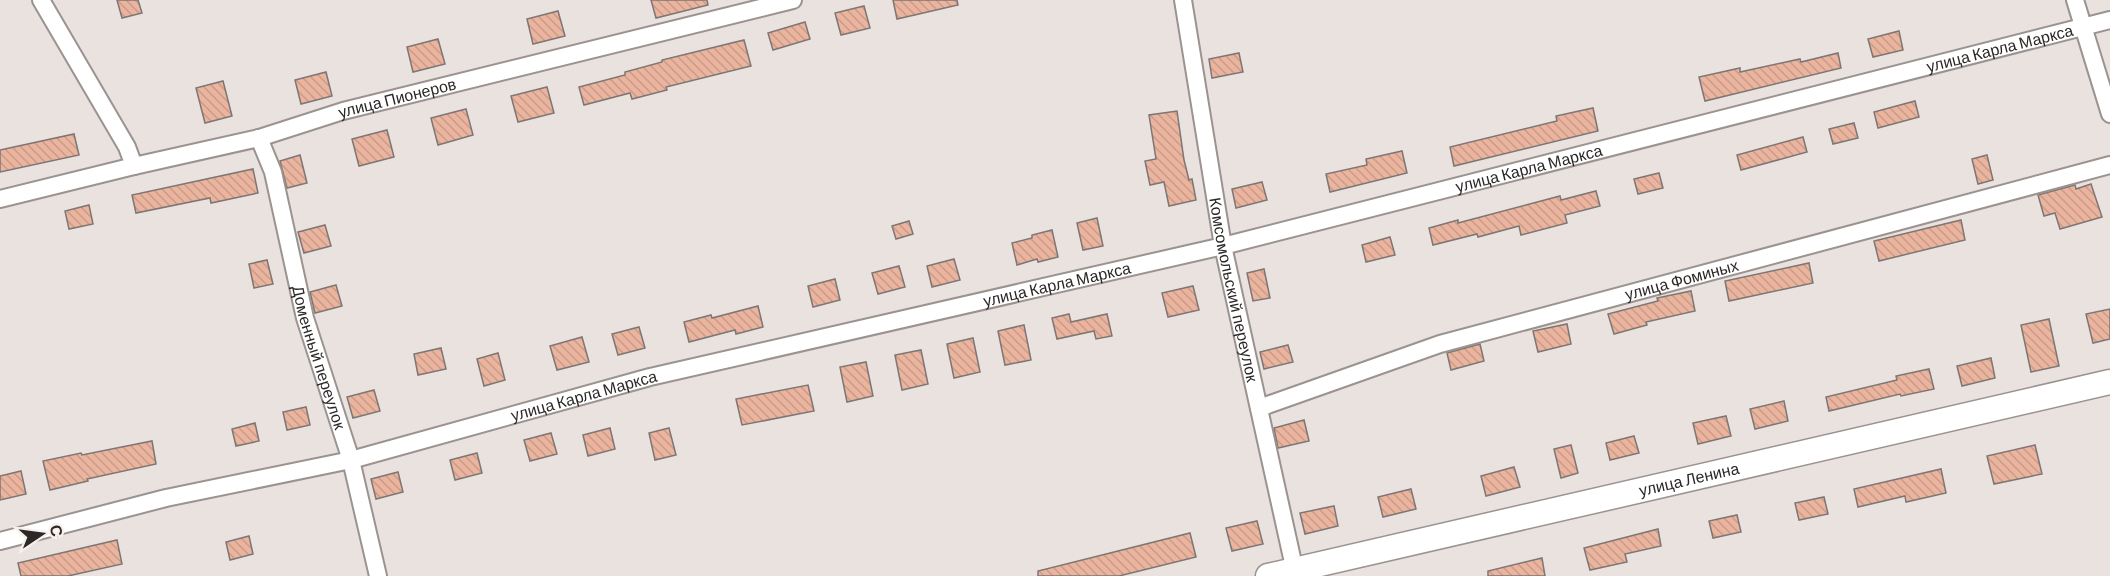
<svg xmlns="http://www.w3.org/2000/svg" width="2110" height="576" viewBox="0 0 2110 576" font-family="Barlow,sans-serif">
  <style>
    .building { fill: url(#building-back-hatch); stroke: #7d7674; stroke-width: 1.5 }
    .lines { fill: none; stroke-linecap: round; stroke-linejoin: round }
    .street-casing { stroke: #9a9390; stroke-width: 20 }
    .secondary-casing { stroke: #9a9390; stroke-width: 27 }
    .street { stroke: #fff; stroke-width: 16 }
    .secondary { stroke: #fff; stroke-width: 24 }
    .labels { text-anchor: middle; stroke-width: 6; stroke-linejoin: round; paint-order: stroke }
    .street-label { font-size: 16px; fill: #2b2827; stroke: #f8f0ec }
  </style>
  <defs>
    <pattern id="building-back-hatch" width="6" height="6" patternUnits="userSpaceOnUse" patternTransform="scale(1.5)"><rect width="6" height="6" fill="#ebb49e"/><path d="M-1 5l2 2M0 0l6 6M5-1l2 2" fill="none" stroke="#ca9b88"/></pattern>
  </defs>
  <rect width="100%" height="100%" fill="#eae2df"/>
  <g class="building">
    <polygon points="117,0 138,0 142,13 122,18"/>
    <polygon points="651,0 707,0 708,5 656,18"/>
    <polygon points="893,0 957,0 958,5 897,19"/>
    <polygon points="864,6 870,28 841,35 835,13"/>
    <polygon points="558,11 565,36 533,44 527,19"/>
    <polygon points="805,22 810,39 773,50 768,33"/>
    <polygon points="1899,31 1903,50 1873,57 1868,39"/>
    <polygon points="438,39 445,64 413,72 407,47"/>
    <polygon points="744,40 751,66 666,87 667,90 632,99 630,93 584,105 579,87 625,75 625,72 662,62 662,60"/>
    <polygon points="1239,53 1243,72 1212,78 1209,59"/>
    <polygon points="1838,53 1841,68 1705,101 1699,77 1740,68 1740,72 1800,59 1801,62"/>
    <polygon points="326,72 332,96 301,104 295,80"/>
    <polygon points="223,81 232,116 205,123 196,88"/>
    <polygon points="547,87 554,113 518,122 511,96"/>
    <polygon points="1915,101 1919,117 1878,128 1874,112"/>
    <polygon points="1593,108 1598,131 1454,166 1450,147 1557,121 1556,116"/>
    <polygon points="466,109 473,135 438,145 431,118"/>
    <polygon points="1177,111 1184,160 1189,180 1192,179 1196,200 1169,206 1164,182 1150,185 1145,161 1156,159 1149,115"/>
    <polygon points="1854,123 1858,138 1833,144 1829,129"/>
    <polygon points="387,130 394,157 359,166 352,139"/>
    <polygon points="74,134 79,155 0,172 0,150"/>
    <polygon points="1803,137 1807,152 1741,170 1737,155"/>
    <polygon points="1402,151 1407,173 1330,192 1326,174 1367,165 1366,159"/>
    <polygon points="300,155 307,183 287,188 280,161"/>
    <polygon points="1987,155 1993,180 1978,184 1972,159"/>
    <polygon points="253,169 258,193 211,203 210,198 136,213 132,195"/>
    <polygon points="1659,173 1663,188 1638,194 1634,179"/>
    <polygon points="1262,182 1267,200 1236,208 1232,189"/>
    <polygon points="2091,184 2102,217 2060,229 2055,213 2044,216 2038,195 2075,185 2076,189"/>
    <polygon points="1596,191 1600,206 1565,215 1567,223 1521,235 1519,226 1478,237 1477,234 1433,245 1429,228 1458,220 1458,223 1560,196 1561,200"/>
    <polygon points="89,205 93,224 69,229 65,211"/>
    <polygon points="1097,218 1103,246 1083,250 1077,223"/>
    <polygon points="1961,220 1965,240 1879,261 1874,241"/>
    <polygon points="909,221 913,234 896,239 892,226"/>
    <polygon points="325,225 331,246 304,253 298,232"/>
    <polygon points="1052,230 1058,257 1038,262 1037,259 1017,265 1012,243 1032,238 1032,235"/>
    <polygon points="1390,237 1395,255 1366,262 1362,245"/>
    <polygon points="954,259 960,280 932,287 927,266"/>
    <polygon points="267,260 273,284 254,288 249,264"/>
    <polygon points="1809,263 1813,283 1729,301 1725,281"/>
    <polygon points="899,266 905,287 878,294 872,273"/>
    <polygon points="1264,269 1270,298 1253,301 1247,273"/>
    <polygon points="835,279 840,300 813,307 808,286"/>
    <polygon points="336,285 342,306 315,313 310,292"/>
    <polygon points="1193,286 1199,310 1168,317 1162,293"/>
    <polygon points="1691,291 1695,311 1646,322 1647,325 1614,334 1608,314 1658,301 1657,298"/>
    <polygon points="758,306 763,327 736,334 735,330 689,342 684,322 711,315 712,318"/>
    <polygon points="2110,309 2110,339 2093,343 2086,314"/>
    <polygon points="1069,314 1071,322 1107,314 1112,336 1096,339 1094,331 1057,339 1052,318"/>
    <polygon points="2049,319 2059,366 2031,372 2021,325"/>
    <polygon points="1567,324 1571,344 1538,352 1533,331"/>
    <polygon points="1024,325 1031,360 1005,365 998,331"/>
    <polygon points="639,327 645,348 618,355 612,334"/>
    <polygon points="582,337 589,362 557,370 550,346"/>
    <polygon points="973,338 980,372 954,378 947,344"/>
    <polygon points="1480,344 1484,361 1451,370 1447,353"/>
    <polygon points="1288,345 1293,362 1264,369 1260,352"/>
    <polygon points="441,348 446,369 418,375 414,354"/>
    <polygon points="921,350 928,384 902,390 895,355"/>
    <polygon points="498,353 505,380 484,386 477,359"/>
    <polygon points="1991,358 1995,378 1962,386 1957,366"/>
    <polygon points="866,362 873,396 847,402 840,367"/>
    <polygon points="1929,369 1934,389 1901,396 1900,394 1829,411 1826,397 1897,380 1896,376"/>
    <polygon points="808,385 814,411 742,425 736,399"/>
    <polygon points="374,390 380,411 353,418 347,397"/>
    <polygon points="1784,401 1788,421 1755,429 1750,409"/>
    <polygon points="306,407 310,425 287,430 283,412"/>
    <polygon points="1726,416 1731,436 1698,444 1693,423"/>
    <polygon points="1304,420 1309,441 1278,448 1274,428"/>
    <polygon points="255,423 259,441 236,446 232,429"/>
    <polygon points="610,428 615,449 588,456 583,435"/>
    <polygon points="669,428 676,455 655,460 649,433"/>
    <polygon points="551,433 557,454 530,461 524,440"/>
    <polygon points="1634,436 1639,453 1610,460 1606,443"/>
    <polygon points="152,441 156,464 87,479 88,481 50,490 43,461 81,453 82,455"/>
    <polygon points="1571,445 1578,473 1561,478 1554,449"/>
    <polygon points="2035,445 2042,474 1994,484 1987,456"/>
    <polygon points="477,453 482,473 455,480 450,460"/>
    <polygon points="1514,467 1520,487 1486,496 1481,476"/>
    <polygon points="1941,469 1946,493 1906,502 1905,496 1858,507 1854,489"/>
    <polygon points="21,471 26,494 0,500 0,476"/>
    <polygon points="398,472 403,492 376,499 371,479"/>
    <polygon points="1411,489 1416,509 1383,517 1378,497"/>
    <polygon points="1824,497 1828,514 1799,520 1795,503"/>
    <polygon points="1334,506 1338,526 1305,534 1300,513"/>
    <polygon points="1737,515 1741,532 1713,538 1709,521"/>
    <polygon points="1257,521 1263,544 1232,551 1226,528"/>
    <polygon points="1658,529 1661,546 1625,554 1627,562 1590,570 1584,548"/>
    <polygon points="1190,533 1196,557 1119,576 1038,576 1038,571"/>
    <polygon points="249,536 253,554 230,560 226,542"/>
    <polygon points="117,540 122,564 68,576 21,576 18,563"/>
    <polygon points="1542,558 1545,576 1488,576 1488,571"/>
  </g>
  <g class="lines">
    <g class="street-casing">
      <g id="street">
        <polyline points="41,0 127,147 134,166"/>
        <path id="s1" d="M1183,0L1223,246L1296,576"/>
        <polyline points="2075,0 2110,114"/>
        <path id="s2" d="M259,138L273,172L305,318L351,460L378,576"/>
        <path id="s3" d="M0,199L134,166L259,138L343,111L793,0"/>
        <path id="s4" d="M1259,408L1440,344L2110,165"/>
        <path id="s5" d="M0,541L166,498L351,460L650,377L1223,246L2110,20"/>
      </g>
    </g>
    <g class="secondary-casing">
      <g id="secondary">
        <path id="s6" d="M1268,576L2110,382"/>
      </g>
    </g>
    <use href="#street" class="street"/>
    <use href="#secondary" class="secondary"/>
  </g>
  <g class="labels">
    <g class="street-label">
      <text dy="6" stroke="none"><textPath href="#s5" startOffset="2060">улица Карла Маркса</textPath></text>
      <text dy="6" stroke="none"><textPath href="#s3" startOffset="410">улица Пионеров</textPath></text>
      <text dy="6" stroke="none"><textPath href="#s5" startOffset="1574">улица Карла Маркса</textPath></text>
      <text dy="6" stroke="none"><textPath href="#s4" startOffset="442">улица Фоминых</textPath></text>
      <text dy="6" stroke="none"><textPath href="#s5" startOffset="1088">улица Карла Маркса</textPath></text>
      <text dy="6" stroke="none"><textPath href="#s1" startOffset="294">Комсомольский переулок</textPath></text>
      <text dy="6" stroke="none"><textPath href="#s2" startOffset="228">Доменный переулок</textPath></text>
      <text dy="6" stroke="none"><textPath href="#s5" startOffset="602">улица Карла Маркса</textPath></text>
      <text dy="6" stroke="none"><textPath href="#s6" startOffset="432">улица Ленина</textPath></text>
    </g>
  </g>
  <g transform="translate(42 534) rotate(77)" stroke="#f8f0ec" stroke-width="4.5" paint-order="stroke">
  <path d="M0-4.5L10 22L0 15L-10 22Z" fill="#2b2827"/>
  <text y="-9" font-size="16" font-weight="bold" text-anchor="middle" fill="#2b2827">С</text>
  </g>
</svg>
